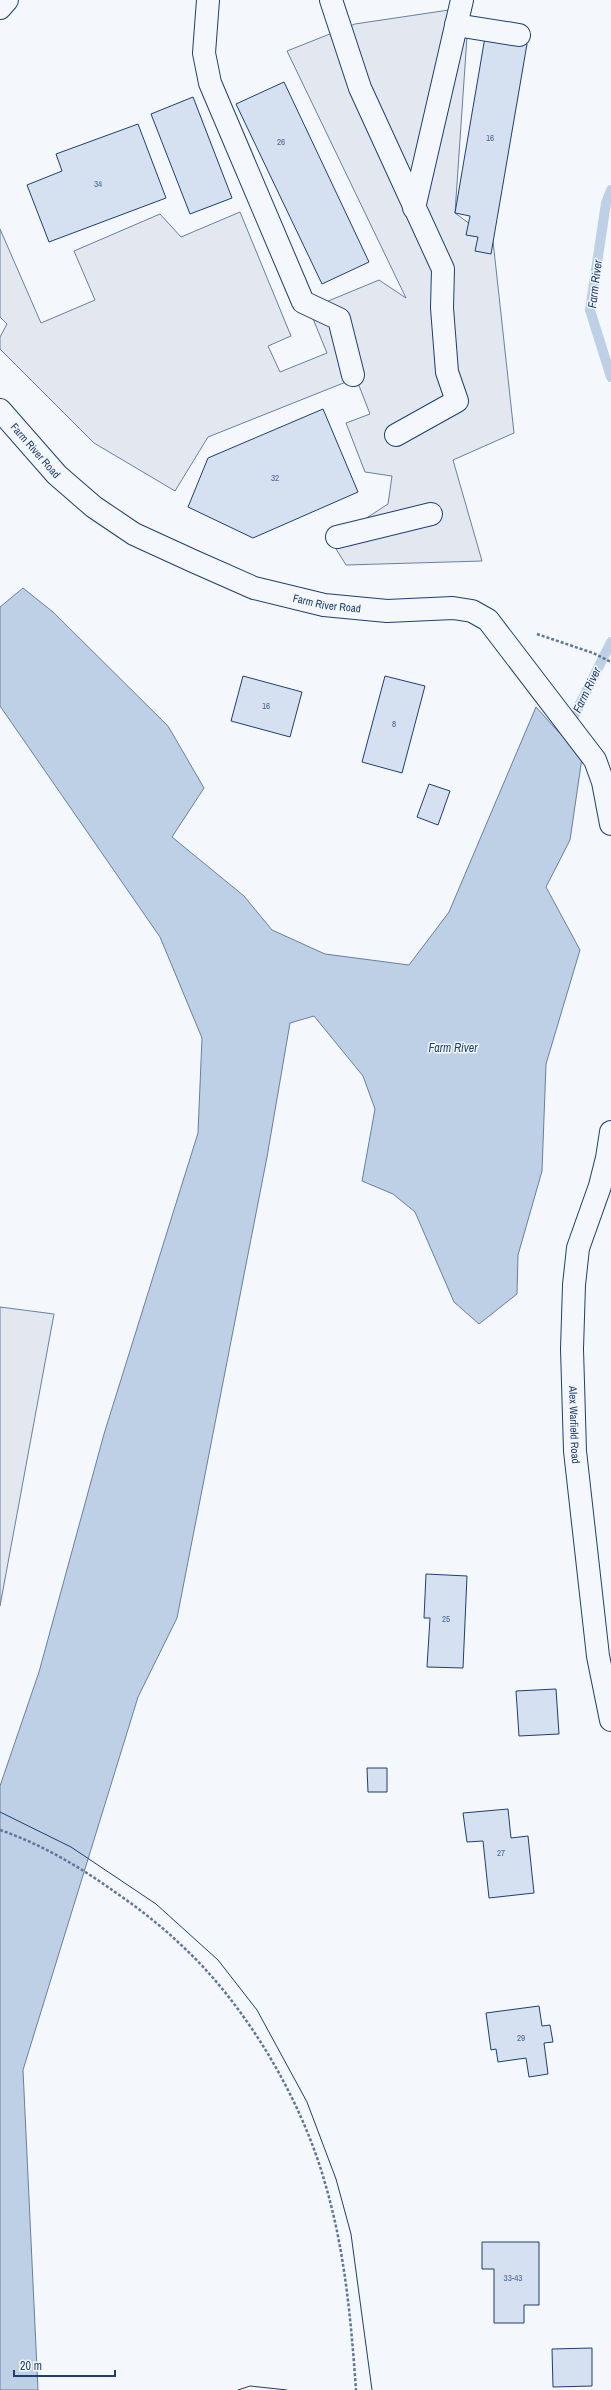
<svg xmlns="http://www.w3.org/2000/svg" width="611" height="2390" viewBox="0 0 611 2390" font-family="'Archivo Narrow',sans-serif">
  <style>
    .parking { fill: #e3e8f0; stroke: #687fa3 }
    .water { fill: #bed0e5; stroke: #687fa3 }
    .lines { fill: none; stroke-linecap: round; stroke-linejoin: round }
    .stream { stroke: #bed0e5; stroke-width: 10 }
    .building { fill: #d5e0f0; stroke: #1d3f73 }
    .minor-casing { stroke: #1d3f73; stroke-width: 24 }
    .major-casing { stroke: #1d3f73; stroke-width: 24 }
    .path { stroke: #5e769c; stroke-width: 2.5; stroke-dasharray: 3 2; stroke-linecap: butt }
    .minor { stroke: #f4f7fb; stroke-width: 22 }
    .major { stroke: #f4f7fb; stroke-width: 22 }
    .tram { stroke: #1d3f73; stroke-width: 1 }
    .labels { text-anchor: middle; stroke-width: 3; stroke-linejoin: round; paint-order: stroke }
    .number-label { font-size: 9px; fill: #4b6792 }
    .street-label { font-size: 11px; fill: #1d3f73; stroke: #f4f7fb }
    .water-label { font-size: 12px; font-style: italic; fill: #1d3f73; stroke: #f4f7fb }
  </style>
  <rect width="100%" height="100%" fill="#f4f7fb"/>
  <g class="parking">
    <polygon points="469,7 455,213 493,241 514,433 453,460 482,561 346,565 331,541 388,504 392,476 365,472 346,423 370,414 356,378 208,437 175,491 94,443 0,349 0,337 7,324 0,317 0,229 41,323 95,300 74,251 160,214 181,237 240,212 291,336 268,346 280,372 327,353 309,309 379,280 406,298 287,51 355,24"/>
    <polygon points="0,1307 54,1314 0,1606"/>
  </g>
  <polygon class="water" points="23,588 53,612 168,726 204,788 172,837 244,896 272,930 325,954 409,965 449,912 536,707 582,758 570,840 546,887 580,950 546,1064 542,1171 518,1255 517,1294 479,1324 454,1302 415,1212 393,1194 362,1181 375,1109 363,1076 314,1016 290,1023 267,1157 177,1618 138,1697 23,2070 38,2390 0,2390 0,1786 39,1672 104,1434 198,1133 202,1038 160,937 0,706 0,607"/>
  <g class="lines">
    <g class="stream">
      <polyline points="611,190 606,203 590,310 611,377"/>
      <polyline points="563,738 611,642"/>
    </g>
  </g>
  <g class="building">
    <polygon points="485,37 527,44 491,254 475,251 478,237 466,235 470,216 455,213"/>
    <polygon points="284,82 369,262 322,284 236,104"/>
    <polygon points="193,97 232,198 190,214 151,114"/>
    <polygon points="138,124 166,198 49,242 27,185 62,171 56,154"/>
    <polygon points="323,409 358,492 253,538 188,507 208,458"/>
    <polygon points="243,676 302,692 290,737 231,721"/>
    <polygon points="385,676 425,686 402,773 362,762"/>
    <polygon points="429,784 450,791 438,825 417,817"/>
    <polygon points="426,1574 467,1576 463,1668 427,1667 430,1618 424,1618"/>
    <polygon points="556,1689 559,1734 519,1736 516,1691"/>
    <polygon points="367,1768 387,1768 387,1792 368,1792"/>
    <polygon points="508,1809 511,1838 528,1836 534,1893 489,1898 483,1841 467,1842 463,1813"/>
    <polygon points="539,2006 542,2026 550,2025 553,2042 544,2043 548,2074 529,2077 526,2058 498,2062 496,2049 491,2050 486,2013"/>
    <polygon points="482,2242 539,2242 539,2305 524,2305 524,2323 494,2323 494,2269 482,2269"/>
    <polygon points="592,2348 592,2386 553,2387 552,2349"/>
  </g>
  <g class="lines">
    <g class="minor-casing">
      <g id="minor">
        <polyline points="208,0 204,53 210,83 303,302 339,319 353,375"/>
        <polyline points="331,0 360,88 443,269 442,308 447,372 457,401 396,435"/>
        <polyline points="456,25 519,35"/>
        <polyline points="414,208 462,0"/>
        <path id="s1" d="M0,410L57,475L94,507L134,534L193,561L254,588L324,605L387,611L453,608L472,611L488,620L595,760L603,782L611,824"/>
        <polyline points="337,537 431,514"/>
        <path id="s2" d="M611,1132L607,1158L600,1186L578,1248L574,1285L572,1349L575,1451L598,1656L611,1720"/>
      </g>
    </g>
    <g class="major-casing">
      <polyline id="major" points="0,8 7,0"/>
    </g>
    <g class="path">
      <polyline points="537,634 593,653 611,662"/>
      <path d="M0,1830C41,1844 80,1867 115,1892C138,1908 159,1924 179,1943C245,2003 301,2098 325,2183C345,2251 351,2320 356,2390"/>
    </g>
    <use href="#minor" class="minor"/>
    <use href="#major" class="major"/>
    <g class="tram">
      <polyline points="0,1812 71,1847 156,1904 218,1960 257,2010 307,2102 336,2179 351,2234 372,2390"/>
      <polyline points="238,2390 250,2386 287,2390"/>
    </g>
  </g>
  <g class="labels">
    <g class="number-label">
      <text x="490" y="141">16</text>
      <text x="281" y="145">26</text>
      <text x="98" y="187">34</text>
      <text x="275" y="481">32</text>
      <text x="266" y="709">16</text>
      <text x="394" y="727">8</text>
      <text x="446" y="1622">25</text>
      <text x="501" y="1856">27</text>
      <text x="521" y="2041">29</text>
      <text x="513" y="2281">33-43</text>
    </g>
    <g class="street-label">
      <text dy="4" stroke="none"><textPath href="#s1" startOffset="54">Farm River Road</textPath></text>
      <text dy="4" stroke="none"><textPath href="#s1" startOffset="390">Farm River Road</textPath></text>
      <text dy="4" stroke="none"><textPath href="#s2" startOffset="298">Alex Warfield Road</textPath></text>
    </g>
    <g class="water-label">
      <text transform="translate(595 284) rotate(-83)" y="4">Farm River</text>
      <text transform="translate(587 690) rotate(-64)" y="4">Farm River</text>
      <text x="453" y="1052">Farm River</text>
    </g>
  </g>
  <path d="M14 2370v6h101v-6" fill="none" stroke="#1d3f73" stroke-width="2"/>
  <text x="20" y="2370" font-size="12" fill="#1d3f73" stroke="#f4f7fb" stroke-width="3" paint-order="stroke">20 m</text>
</svg>
